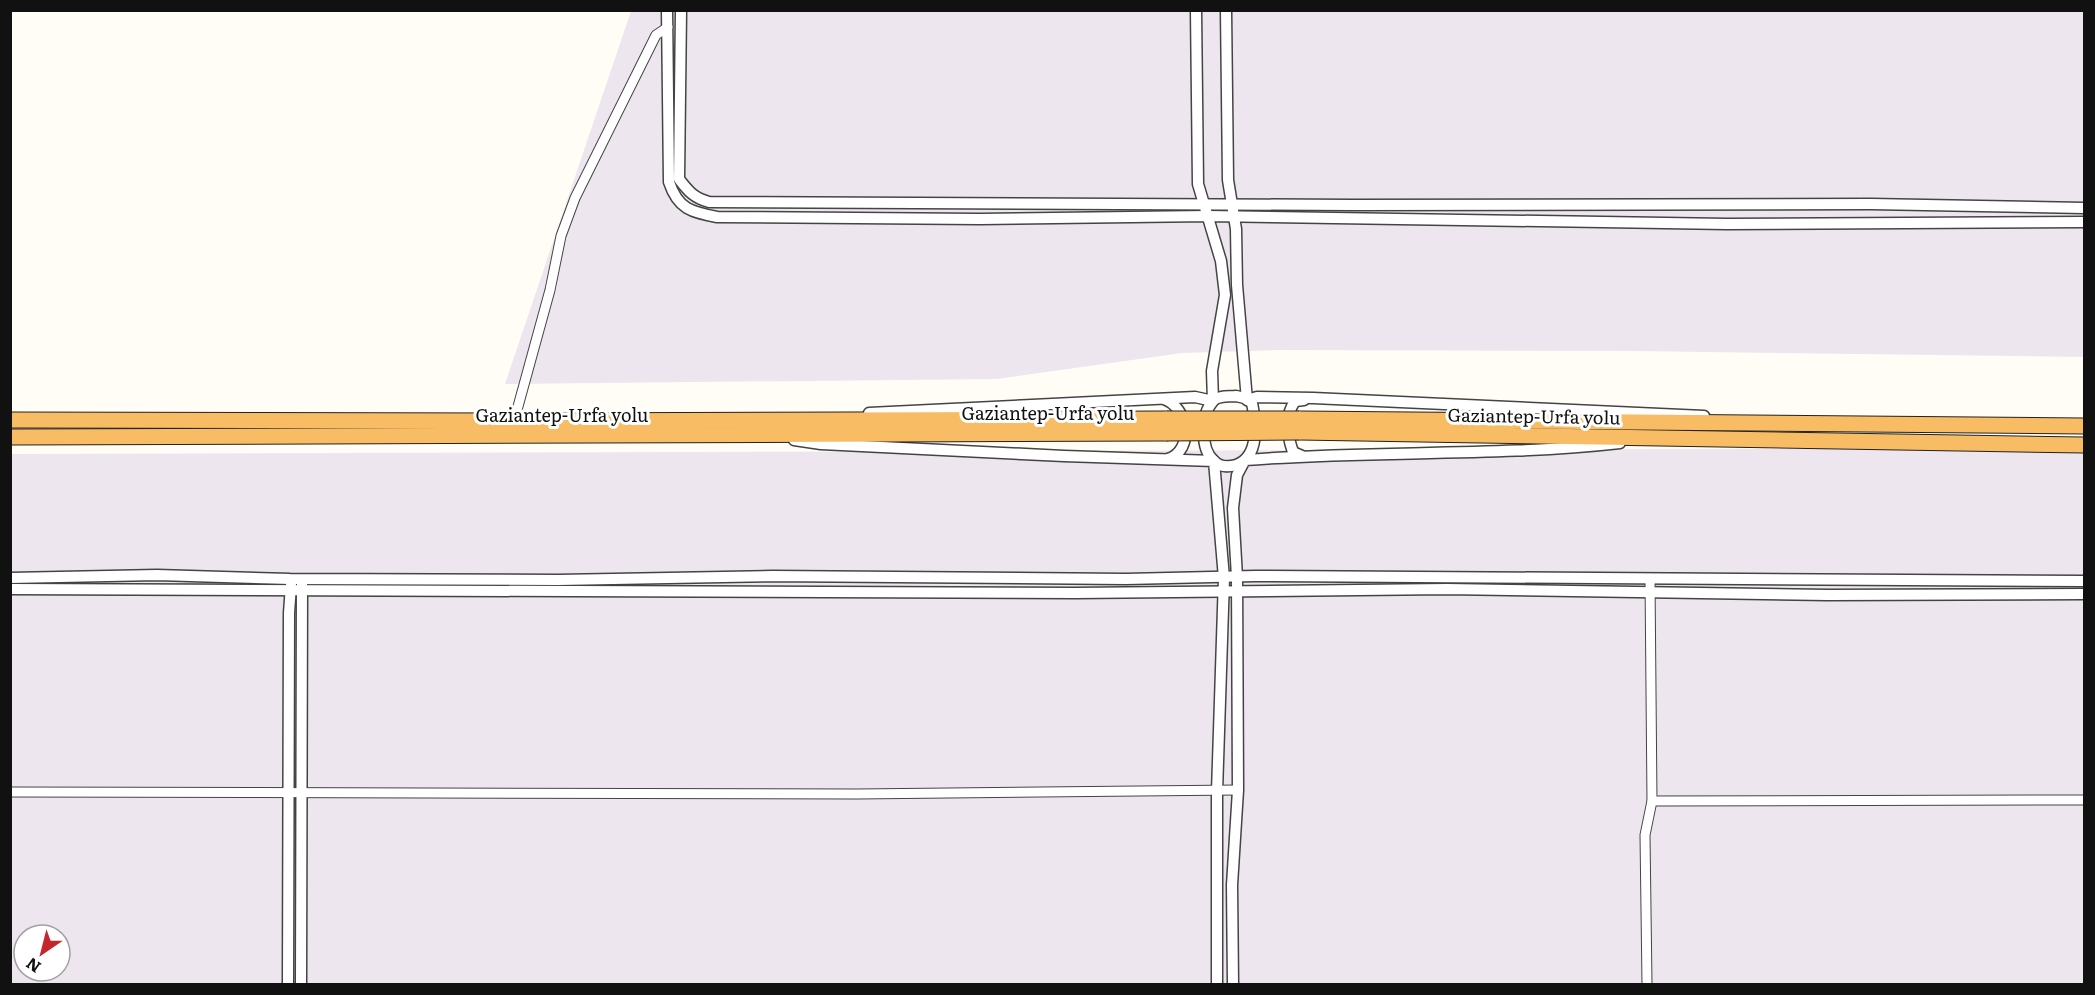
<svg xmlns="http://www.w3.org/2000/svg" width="2095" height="995" viewBox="0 0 2095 995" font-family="Literata,serif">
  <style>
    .industrial { fill: #eee6ef; fill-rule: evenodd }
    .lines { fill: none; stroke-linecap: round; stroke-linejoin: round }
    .minor-casing { stroke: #444; stroke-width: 11 }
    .tertiary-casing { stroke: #444; stroke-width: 13 }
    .trunk-casing { stroke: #222; stroke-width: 17 }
    .minor { stroke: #fff; stroke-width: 9 }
    .tertiary { stroke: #fff; stroke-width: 10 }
    .trunk { stroke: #f7bc64; stroke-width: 15 }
    .trunk-bridge-casing { stroke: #222; stroke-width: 17; stroke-linecap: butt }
    .trunk-bridge { stroke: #f7bc64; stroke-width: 15 }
    .labels { text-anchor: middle; stroke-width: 6; stroke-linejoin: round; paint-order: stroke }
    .street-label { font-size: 18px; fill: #111; stroke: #fff }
  </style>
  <rect width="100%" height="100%" fill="#fffdf5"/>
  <g class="industrial">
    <polygon points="631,11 2084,11 2084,357 1634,351 1276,350 1182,353 997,379 505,384"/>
    <path d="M2084,448V984H11L10,454ZM24,935H60V971H24Z"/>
  </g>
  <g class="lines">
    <g class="minor-casing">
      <g id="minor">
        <polyline points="514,421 550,290 561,236 575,198 656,35 668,27"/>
        <polyline points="10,792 857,794 1238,790"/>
        <polyline points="1652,801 2084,800"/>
        <polyline points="1647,984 1645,835 1652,801 1650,579"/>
      </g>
    </g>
    <g class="tertiary-casing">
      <g id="tertiary">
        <path d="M667,10L669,182C678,209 691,212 717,217L980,219L1208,216L1727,224L2084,222"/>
        <path d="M681,10L679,179C688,191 694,198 709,202L1352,205L1871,204L2084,208"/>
        <polyline points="1226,10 1228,180 1236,229 1237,285 1247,400 1257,397 1313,398 1704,416"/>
        <path d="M1236,396L1245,398L1252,403C1256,422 1260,457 1236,465C1229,467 1220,467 1214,461C1200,449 1201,414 1213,401C1219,395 1229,397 1236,396Z"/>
        <path d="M1164,399C1188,407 1195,450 1168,459"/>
        <polyline points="869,413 1195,397 1213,401 1212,371 1225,295 1221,261 1198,184 1196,10"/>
        <polyline points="794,440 821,444 1064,456 1214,461 1224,578 1217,792 1217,984"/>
        <path d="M1302,456L1293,452C1287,435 1284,417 1295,401L1304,400"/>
        <polyline points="10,578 157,575 290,579 558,580 772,576 1126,579 1255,576 2084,581"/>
        <polyline points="10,589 1076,593 1447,589 1828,595 2084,594"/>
        <polyline points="288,984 289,613 291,585"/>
        <polyline points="301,984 302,584"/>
        <path d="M1233,984L1232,885L1238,790L1237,577L1233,508L1237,475L1245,460C1370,450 1496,457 1620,443"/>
      </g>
    </g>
    <g class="trunk-casing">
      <g id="trunk">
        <polyline points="1299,419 2084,426"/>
        <polyline points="10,420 514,421 1167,419"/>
        <polyline points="1299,432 2084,445"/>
        <polyline points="10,437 1166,433"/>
      </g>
    </g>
    <use href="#minor" class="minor"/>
    <use href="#tertiary" class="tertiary"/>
    <use href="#trunk" class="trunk"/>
    <g class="trunk-bridge-casing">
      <g id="trunk-bridge">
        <polyline points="1167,419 1299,419"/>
        <polyline points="1166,433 1299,432"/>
      </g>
    </g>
    <use href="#trunk-bridge" class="trunk-bridge"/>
  </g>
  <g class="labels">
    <g class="street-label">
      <text x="1048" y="420">Gaziantep-Urfa yolu</text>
      <text x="562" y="422">Gaziantep-Urfa yolu</text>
      <text transform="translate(1534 417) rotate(1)" y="6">Gaziantep-Urfa yolu</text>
    </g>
  </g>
  <rect width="2095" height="995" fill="none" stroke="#111111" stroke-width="24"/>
  <g transform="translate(42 953) rotate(215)"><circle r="28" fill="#ffffff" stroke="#a0a0a0" stroke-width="1.5"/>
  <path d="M0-4.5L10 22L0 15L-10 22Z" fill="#c4262e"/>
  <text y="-9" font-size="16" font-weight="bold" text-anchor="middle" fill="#111111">N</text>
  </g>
</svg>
